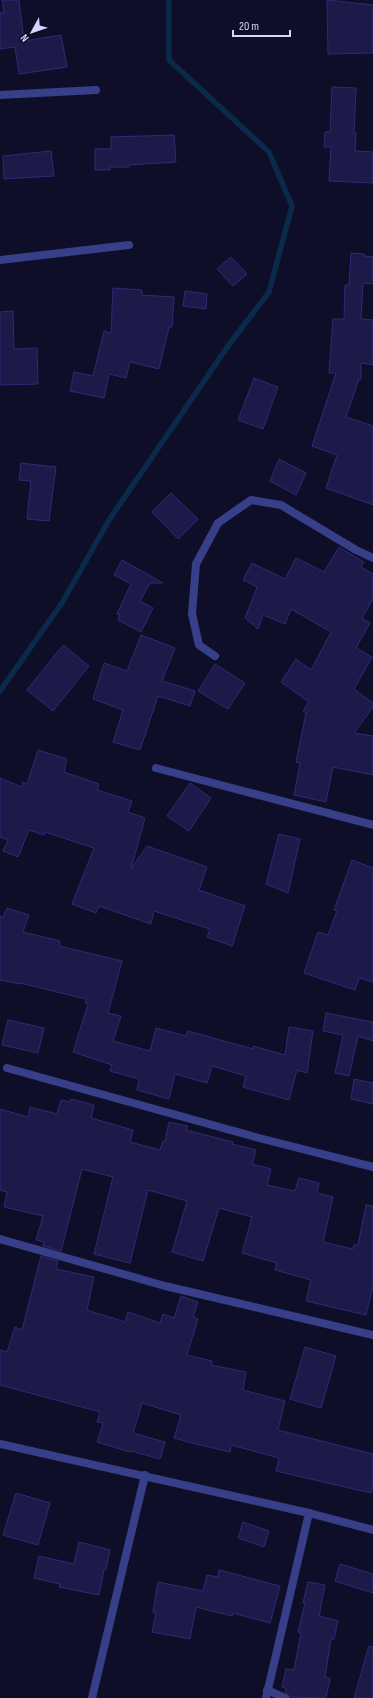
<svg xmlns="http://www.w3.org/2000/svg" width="373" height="1698" viewBox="0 0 373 1698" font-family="'Sofia Sans Condensed',sans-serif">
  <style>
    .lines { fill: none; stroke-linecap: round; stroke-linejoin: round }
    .stream { stroke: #0a2a4b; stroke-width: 5.5 }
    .building { fill: #1d1949; stroke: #2f2a77 }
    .minor { stroke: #373f89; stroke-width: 8 }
    .tertiary { stroke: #373f89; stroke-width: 8 }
  </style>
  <rect width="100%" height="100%" fill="#0f0e28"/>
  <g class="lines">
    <polyline class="stream" points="0,691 62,603 109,520 228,346 269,292 292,206 269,152 169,60 169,0"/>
  </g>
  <g class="building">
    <polygon points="2,0 19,0 24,41 61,35 67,67 19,74 15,47 0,49 0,13 4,12"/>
    <polygon points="327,0 373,5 373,53 328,54"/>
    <polygon points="332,87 356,88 354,133 356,133 355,151 373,152 373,183 329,181 331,147 324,147 325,132 330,132"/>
    <polygon points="174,135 176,162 129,165 129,167 110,167 110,170 95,170 95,149 111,149 111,137"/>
    <polygon points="51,151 54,176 4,179 3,156"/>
    <polygon points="351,253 364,254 364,256 373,257 373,284 363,283 361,319 373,320 373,365 361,363 361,379 359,379 346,417 373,426 373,505 326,488 337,455 312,446 336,373 329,373 333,319 344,319 345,285 349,285"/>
    <polygon points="231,257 247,274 233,286 217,269"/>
    <polygon points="113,288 142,290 142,295 174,297 172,327 169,327 159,369 130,362 126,378 109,374 104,398 70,391 74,372 93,376 104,331 111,333"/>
    <polygon points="185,291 207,294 206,309 183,306"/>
    <polygon points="13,311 14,349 37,348 38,384 0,385 0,312"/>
    <polygon points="254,378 278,387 263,429 238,420"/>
    <polygon points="279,459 306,473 296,495 270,481"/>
    <polygon points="21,463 56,467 49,521 27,519 31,481 19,480"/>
    <polygon points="171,493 198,519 178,539 152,512"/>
    <polygon points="339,547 364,562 361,567 373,574 373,599 362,618 370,623 356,648 372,657 354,689 373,703 373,707 354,733 373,736 373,775 333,767 326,802 294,795 300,763 296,762 306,713 303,711 309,702 281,682 296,659 311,670 331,632 291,609 285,624 263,615 258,629 245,618 257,587 243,580 252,563 285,579 296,558 324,572"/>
    <polygon points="122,560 163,583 150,583 140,601 153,608 141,632 118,620 120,615 117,614 131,584 114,575"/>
    <polygon points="141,635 175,648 162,681 195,691 190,706 158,696 140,750 113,742 123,710 93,699 104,663 127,671"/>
    <polygon points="63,645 89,666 53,711 27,690"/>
    <polygon points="215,664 245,683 228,709 198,691"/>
    <polygon points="38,750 67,759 64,772 99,784 97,790 132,801 128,812 145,818 131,869 147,846 207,867 199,890 245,906 232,946 207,937 210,929 154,911 151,924 99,906 96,913 72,904 94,848 45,832 44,835 29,830 18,857 3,851 8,840 0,837 0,778 22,787 23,782 27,784"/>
    <polygon points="190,783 211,798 189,831 167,816"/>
    <polygon points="279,834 300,839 288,893 266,884"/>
    <polygon points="352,860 373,868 373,982 359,978 355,990 304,973 318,932 328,935 337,911 334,910"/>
    <polygon points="7,908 29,915 23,932 60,941 59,946 122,961 108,1013 121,1016 113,1041 150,1051 156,1028 186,1036 188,1031 253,1049 253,1046 285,1055 289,1027 313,1031 307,1073 297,1070 289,1100 243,1087 246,1076 212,1066 207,1083 175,1074 169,1099 137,1090 139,1079 110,1071 112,1065 73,1052 88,1004 85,1003 86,999 20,983 20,984 0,980 0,916 3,917"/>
    <polygon points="326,1013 373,1022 373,1041 358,1036 349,1076 335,1073 343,1035 323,1031"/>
    <polygon points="8,1020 44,1028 38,1053 2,1045"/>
    <polygon points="354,1079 373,1083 373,1104 351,1099"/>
    <polygon points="71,1099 94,1105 91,1118 133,1130 130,1142 160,1150 163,1141 165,1141 169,1122 188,1126 186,1130 233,1142 232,1144 256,1150 252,1164 271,1169 267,1185 295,1191 299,1178 319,1183 317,1193 333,1197 323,1242 353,1249 354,1245 358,1245 366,1205 373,1206 373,1286 366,1315 306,1301 311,1280 275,1270 277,1263 242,1253 252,1217 219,1208 203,1261 172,1252 187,1201 148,1190 130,1263 94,1254 113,1177 82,1169 61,1251 43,1246 44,1242 36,1240 43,1216 4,1207 7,1192 0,1190 0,1109 28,1117 30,1107 57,1114 61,1100 70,1102"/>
    <polygon points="41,1256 58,1261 56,1269 94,1277 87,1310 125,1322 128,1312 160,1323 163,1314 174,1318 181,1296 198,1302 193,1317 198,1319 187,1355 212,1361 211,1365 246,1372 243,1390 285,1401 278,1430 373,1454 373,1485 371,1493 276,1471 279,1458 231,1445 230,1452 192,1443 174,1438 181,1415 142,1403 133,1433 165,1442 160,1459 131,1451 130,1452 97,1442 103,1423 97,1422 100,1412 0,1385 0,1350 7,1352 15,1327 22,1330"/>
    <polygon points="305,1347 336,1356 321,1408 290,1399"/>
    <polygon points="16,1493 50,1503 38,1545 3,1535"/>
    <polygon points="243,1522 269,1531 264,1547 238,1538"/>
    <polygon points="79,1542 110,1550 106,1570 104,1570 99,1595 59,1587 60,1584 34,1578 39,1556 74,1564"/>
    <polygon points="340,1564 373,1574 373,1593 335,1581"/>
    <polygon points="219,1570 280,1586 270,1623 233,1613 232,1616 196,1607 190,1639 152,1632 156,1613 153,1612 158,1582 203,1591 207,1575 218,1577"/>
    <polygon points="308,1582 325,1585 319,1616 338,1621 334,1639 331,1639 325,1677 330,1679 326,1698 290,1697 285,1692 286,1688 282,1687 286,1669 294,1670 301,1633 298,1632 305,1603 303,1603"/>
    <polygon points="369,1646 373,1647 373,1698 354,1698"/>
  </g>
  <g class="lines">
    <g class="minor">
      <polyline points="0,95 96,90"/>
      <polyline points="0,260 129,245"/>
      <polyline points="215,656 199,645 192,614 196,564 218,523 251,500 281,505 356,550 373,558"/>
      <polyline points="156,768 373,825"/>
      <polyline points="7,1068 259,1138 373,1167"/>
      <polyline points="0,1239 165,1286 373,1335"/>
      <polyline points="267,1690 285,1698"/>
      <polyline points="92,1698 145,1475"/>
      <polyline points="266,1698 309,1513"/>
    </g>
    <polyline class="tertiary" points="0,1444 309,1513 373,1530"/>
  </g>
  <g transform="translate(32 32) rotate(230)" stroke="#0f0e28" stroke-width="3" paint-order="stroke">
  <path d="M0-3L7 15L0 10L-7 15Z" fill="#d5d6ff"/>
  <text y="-6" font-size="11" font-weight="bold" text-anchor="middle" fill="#d5d6ff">N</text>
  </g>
  <path d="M233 30v6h57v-6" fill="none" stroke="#d5d6ff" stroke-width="2"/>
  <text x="239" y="30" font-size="12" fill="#d5d6ff" stroke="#0f0e28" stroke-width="3" paint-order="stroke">20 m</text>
</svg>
